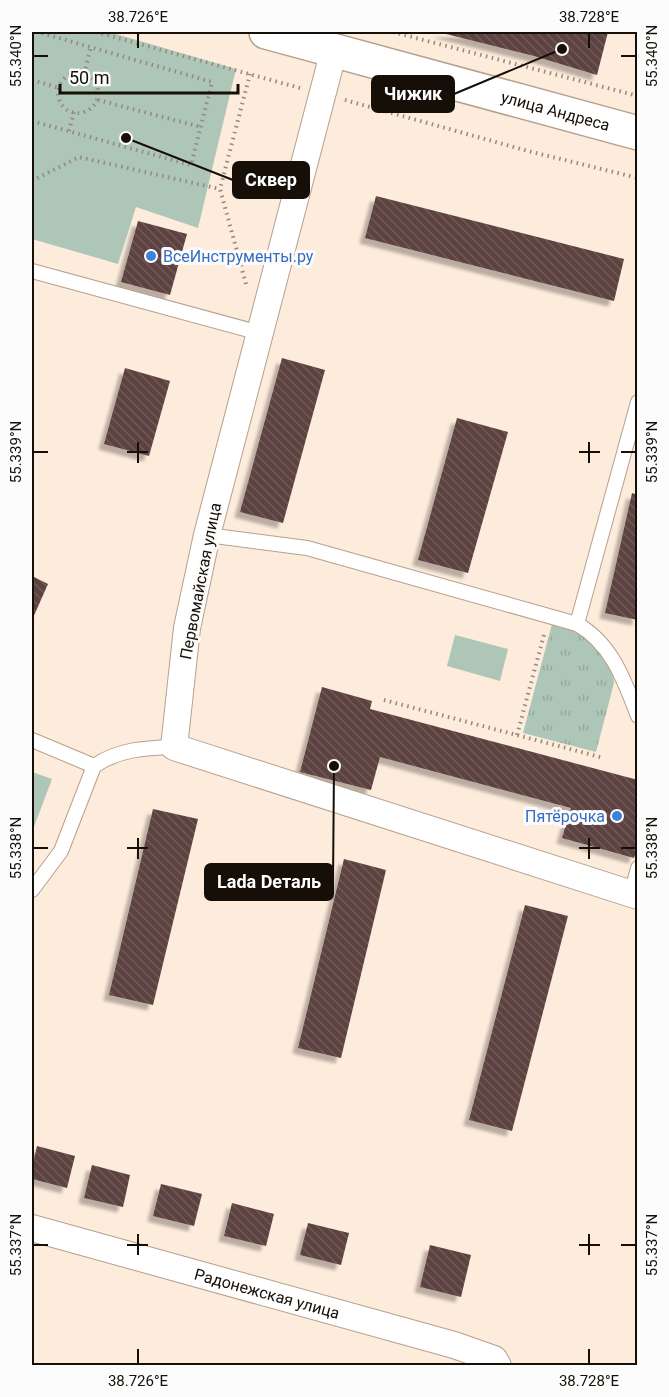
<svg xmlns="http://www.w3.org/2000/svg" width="669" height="1397" viewBox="0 0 669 1397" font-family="Roboto,sans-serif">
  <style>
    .grass { fill: url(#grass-tufts) }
    .green { fill: #aec6b8 }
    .building { fill: url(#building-back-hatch); filter: url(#shadow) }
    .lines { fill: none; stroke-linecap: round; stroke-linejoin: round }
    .lane-casing { stroke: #b6a08e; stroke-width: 16 }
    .street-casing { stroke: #b6a08e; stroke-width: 28 }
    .secondary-casing { stroke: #b6a08e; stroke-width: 36 }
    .path { stroke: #95887c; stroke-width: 4; stroke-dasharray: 1.5 4.5; stroke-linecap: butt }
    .lane { stroke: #fff; stroke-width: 14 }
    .street { stroke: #fff; stroke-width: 26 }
    .secondary { stroke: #fff; stroke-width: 33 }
    .ticks { fill: none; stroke: #160f08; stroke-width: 2 }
    .shop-dot { fill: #3f7fe0; stroke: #fcfcfc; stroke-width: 2 }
    .labels { text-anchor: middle; stroke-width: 6; stroke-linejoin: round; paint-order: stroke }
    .street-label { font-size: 16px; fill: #160f08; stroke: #fcfcfc }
    .shop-label { font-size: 16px; fill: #366cbe; stroke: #fcfcfc; text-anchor: start }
    .leader { fill: none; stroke: #160f08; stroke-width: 2 }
    .callout-dot { fill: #160f08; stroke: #fcfcfc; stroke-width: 2 }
    .callout { fill: #160f08; stroke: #160f08; stroke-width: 2 }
    .callout-label { font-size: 18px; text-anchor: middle; font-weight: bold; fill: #fff }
    .neatline { fill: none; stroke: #160f08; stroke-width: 2 }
    .ticks-label { font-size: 15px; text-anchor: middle; fill: #160f08 }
  </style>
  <defs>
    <pattern id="grass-tufts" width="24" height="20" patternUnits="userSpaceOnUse" patternTransform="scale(1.5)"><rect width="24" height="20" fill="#aec6b8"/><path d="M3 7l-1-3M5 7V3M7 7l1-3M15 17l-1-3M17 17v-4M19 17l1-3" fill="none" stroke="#95a99d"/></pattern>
    <pattern id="building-back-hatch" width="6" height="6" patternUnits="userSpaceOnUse" patternTransform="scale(1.5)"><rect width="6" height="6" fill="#5c433f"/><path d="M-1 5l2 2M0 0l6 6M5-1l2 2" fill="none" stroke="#6f5a57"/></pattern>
    <filter id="shadow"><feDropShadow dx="-5.5" dy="5.5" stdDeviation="1.5" flood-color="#0004"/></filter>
  </defs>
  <rect width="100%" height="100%" fill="#fdebdb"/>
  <path class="grass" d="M552,624C560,627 572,628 580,632C593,639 614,668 614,683L596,752L523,733Z"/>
  <g class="green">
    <polygon points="32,32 109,32 236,69 198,228 136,207 118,264 32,239"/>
    <polygon points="455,635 508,649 500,681 447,666"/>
    <polygon points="32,772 52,779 32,832"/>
  </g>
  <g class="building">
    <polygon points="438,32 608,32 597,75 534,56"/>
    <polygon points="376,196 624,259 614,301 365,238"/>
    <polygon points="138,221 187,234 170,295 121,282"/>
    <polygon points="282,358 325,370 283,523 240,512"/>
    <polygon points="125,368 170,381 149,456 104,444"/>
    <polygon points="457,418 508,432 468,573 418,560"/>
    <polygon points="632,493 638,495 638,620 605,613"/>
    <polygon points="32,576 48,584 32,620"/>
    <polygon points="322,687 372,701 370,709 638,780 638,846 634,858 562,838 571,808 380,757 371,790 300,772"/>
    <polygon points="153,809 198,819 153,1005 109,995"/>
    <polygon points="344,859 386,870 341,1058 298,1048"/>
    <polygon points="525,905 568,916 512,1131 469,1120"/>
    <polygon points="37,1146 75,1156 67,1188 32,1179 32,1168"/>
    <polygon points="92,1165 130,1175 123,1207 84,1198"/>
    <polygon points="161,1184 202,1194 194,1226 153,1216"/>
    <polygon points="232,1203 274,1214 266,1246 224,1236"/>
    <polygon points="308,1223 349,1233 341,1265 300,1255"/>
    <polygon points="430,1245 471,1255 461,1297 420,1287"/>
  </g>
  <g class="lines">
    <g class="lane-casing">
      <g id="lane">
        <polyline points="32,271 260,333"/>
        <path d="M207,535L307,548L577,624C612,644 624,680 638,716"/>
        <polyline points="577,624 638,402"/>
        <polyline points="32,740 94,766"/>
        <path d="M32,890L61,851L94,766C119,749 145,748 174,747"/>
        <polyline points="631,894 638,868"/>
      </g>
    </g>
    <g class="street-casing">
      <g id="street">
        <polyline points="334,50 207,535 187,628 174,747 638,896"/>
        <path id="s1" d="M32,1228L454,1345L494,1359L498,1366"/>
      </g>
    </g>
    <g class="secondary-casing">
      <g id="secondary">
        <path id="s2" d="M266,32L638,133"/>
      </g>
    </g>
    <g class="path">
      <polyline points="96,32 300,88"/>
      <polyline points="393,32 638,96"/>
      <circle cx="78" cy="93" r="20"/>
      <polyline points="84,74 91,47"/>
      <polyline points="32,80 59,88"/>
      <polyline points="98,100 201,127"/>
      <polyline points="345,100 528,151 638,178"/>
      <polyline points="32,121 191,165 212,82 38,32"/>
      <polyline points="69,131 74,112"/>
      <polyline points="32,181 79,157 220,189"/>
      <polyline points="246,284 220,189 250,74"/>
      <polyline points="384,700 604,758"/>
      <polyline points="517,735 545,631"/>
    </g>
    <use href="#lane" class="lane"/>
    <use href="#street" class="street"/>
    <use href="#secondary" class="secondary"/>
  </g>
  <path class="ticks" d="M138,33V48M589,33V48M33,56H48M621,56H636M138,442V463M589,442V463M33,452H48M127,452H148M579,452H600M621,452H636M138,838V859M589,838V859M33,848H48M127,848H148M579,848H600M621,848H636M138,1234V1255M589,1234V1255M33,1245H48M127,1245H148M579,1245H600M621,1245H636M138,1349V1364M589,1349V1364"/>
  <g class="shop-dot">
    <circle cx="151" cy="256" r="6"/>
    <circle cx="617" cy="816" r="6"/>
  </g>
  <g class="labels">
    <g class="street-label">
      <text dy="6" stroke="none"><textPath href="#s2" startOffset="300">улица Андреса</textPath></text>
      <text transform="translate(200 581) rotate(-79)" y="6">Первомайская улица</text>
      <text dy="6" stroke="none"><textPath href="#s1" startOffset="244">Радонежская улица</textPath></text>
    </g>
    <g class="shop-label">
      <text x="163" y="262">ВсеИнструменты.ру</text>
      <text x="605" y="822" text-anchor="end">Пятёрочка</text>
    </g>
  </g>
  <path class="leader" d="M562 49L454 94M126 138L233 180M334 766L333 882"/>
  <g class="callout-dot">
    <circle cx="562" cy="49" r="6"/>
    <circle cx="126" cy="138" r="6"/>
    <circle cx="334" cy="766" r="6"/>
  </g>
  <g class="callout">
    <rect x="372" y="76" width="82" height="36" rx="6"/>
    <rect x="233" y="162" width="76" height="36" rx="6"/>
    <rect x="205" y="864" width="128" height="36" rx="6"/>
  </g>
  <g class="callout-label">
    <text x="413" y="100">Чижик</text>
    <text x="271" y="186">Сквер</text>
    <text x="269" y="888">Lada Dеталь</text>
  </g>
  <rect width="669" height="1397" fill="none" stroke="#fcfcfc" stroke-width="66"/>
  <path d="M60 84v9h178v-9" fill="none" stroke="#160f08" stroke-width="3"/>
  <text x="69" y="84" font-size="18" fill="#160f08" stroke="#fcfcfc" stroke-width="4.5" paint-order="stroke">50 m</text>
  <rect x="33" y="33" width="603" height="1331" class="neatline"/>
  <g class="ticks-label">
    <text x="138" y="22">38.726°E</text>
    <text x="589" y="22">38.728°E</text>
    <text transform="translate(16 56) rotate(-90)" y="5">55.340°N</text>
    <text transform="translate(652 56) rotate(-90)" y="5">55.340°N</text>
    <text transform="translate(16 452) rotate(-90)" y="5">55.339°N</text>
    <text transform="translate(652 452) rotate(-90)" y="5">55.339°N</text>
    <text transform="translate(16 848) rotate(-90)" y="5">55.338°N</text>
    <text transform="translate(652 848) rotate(-90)" y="5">55.338°N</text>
    <text transform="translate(16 1245) rotate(-90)" y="5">55.337°N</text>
    <text transform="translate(652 1245) rotate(-90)" y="5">55.337°N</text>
    <text x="138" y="1386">38.726°E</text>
    <text x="589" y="1386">38.728°E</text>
  </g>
</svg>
